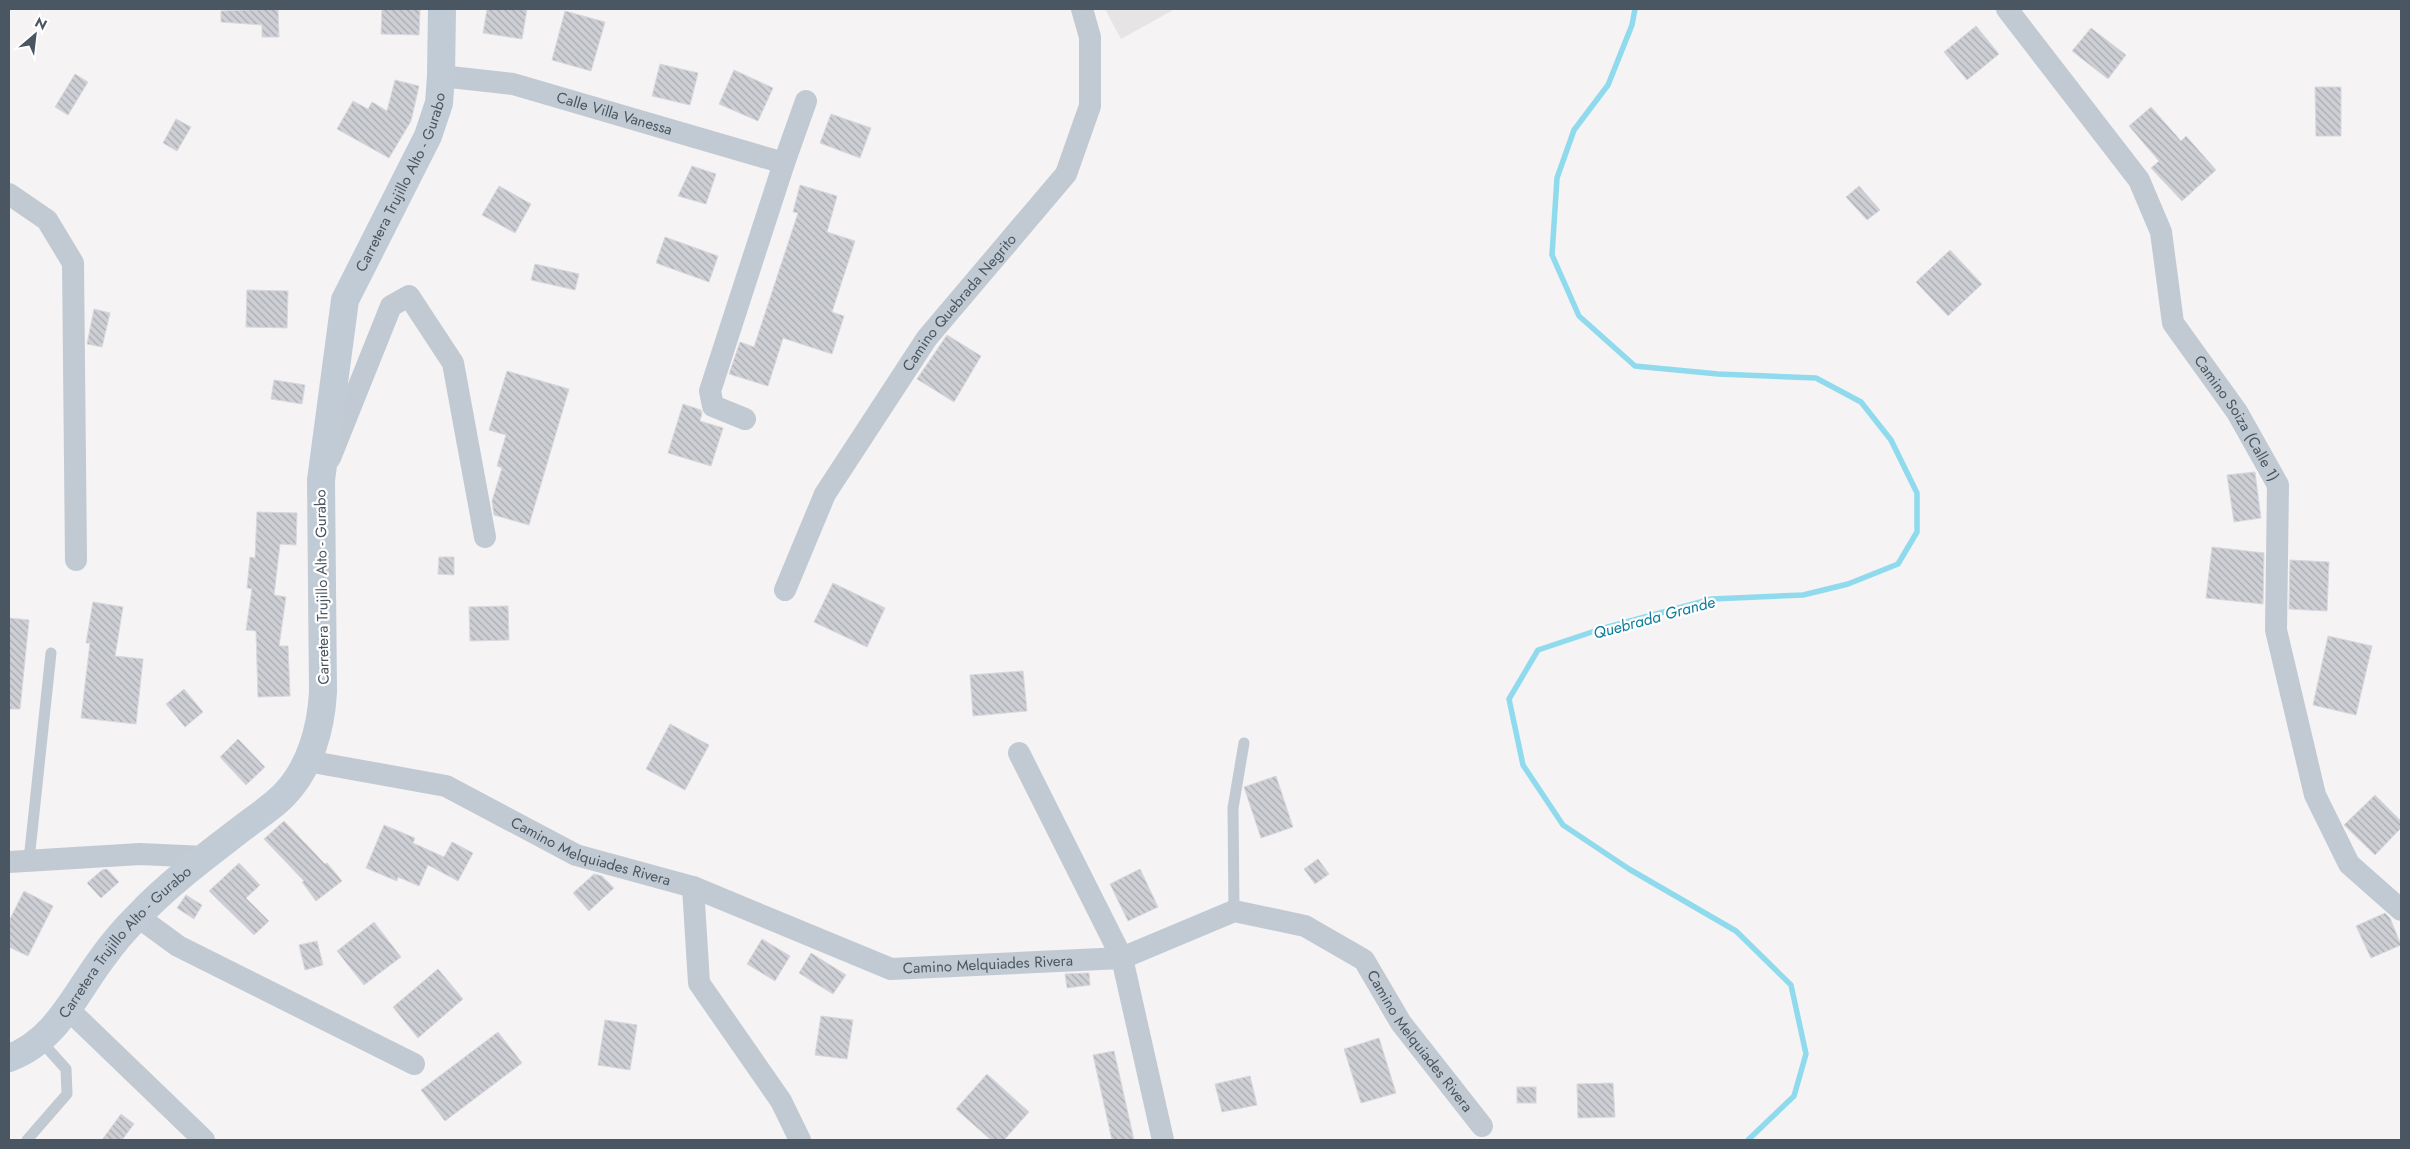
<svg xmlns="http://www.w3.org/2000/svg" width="2410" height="1149" viewBox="0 0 2410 1149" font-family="Jost,sans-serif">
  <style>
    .education { fill: #e6e4e5 }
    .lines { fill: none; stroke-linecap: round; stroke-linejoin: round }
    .stream { stroke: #90daee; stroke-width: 5.5 }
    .building { fill: url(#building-back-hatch); stroke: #d7d9de }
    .lane { stroke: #c1cad2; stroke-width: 11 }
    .street { stroke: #c1cad2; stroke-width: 22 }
    .secondary { stroke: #c1cbd6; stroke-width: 28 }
    .labels { text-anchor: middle; stroke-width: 4.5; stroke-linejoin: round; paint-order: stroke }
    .street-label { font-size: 15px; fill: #4a5661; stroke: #fff }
    .water-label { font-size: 16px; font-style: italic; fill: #0c7c9b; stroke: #fff }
  </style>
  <defs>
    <pattern id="building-back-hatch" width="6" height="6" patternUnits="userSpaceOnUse" patternTransform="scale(1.25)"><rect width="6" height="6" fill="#cdcfd5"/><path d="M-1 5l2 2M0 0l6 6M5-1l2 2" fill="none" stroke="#a8abb0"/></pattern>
  </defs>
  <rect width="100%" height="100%" fill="#f5f3f3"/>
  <polygon class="education" points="1105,9 1175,9 1121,39"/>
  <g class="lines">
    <polyline class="stream" points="1635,9 1632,25 1608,85 1574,130 1557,178 1552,255 1579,316 1635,366 1718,374 1816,378 1861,402 1891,440 1917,493 1917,532 1898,564 1848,584 1803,595 1712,599 1604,628 1538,650 1509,699 1523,765 1563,825 1629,869 1736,931 1791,985 1806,1054 1794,1096 1748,1140"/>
  </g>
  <g class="building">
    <polygon points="278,9 279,37 262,37 262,25 221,22 221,11"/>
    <polygon points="382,9 420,9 419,35 381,34"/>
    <polygon points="487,9 527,9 522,39 483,33"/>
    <polygon points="565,11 605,22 591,71 552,60"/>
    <polygon points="1976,26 1999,54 1967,80 1944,52"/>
    <polygon points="2091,28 2126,55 2108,79 2072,51"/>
    <polygon points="660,64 698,73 690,105 652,96"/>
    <polygon points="734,70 773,88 758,121 719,104"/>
    <polygon points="75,74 88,82 68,115 55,107"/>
    <polygon points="395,80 419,86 411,121 389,158 337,129 353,101 368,109 372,102 387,111"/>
    <polygon points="2315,87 2341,87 2341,136 2316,136"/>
    <polygon points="2151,107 2181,141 2186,136 2216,170 2182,201 2151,168 2159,161 2129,126"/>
    <polygon points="831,114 871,128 860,158 820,143"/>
    <polygon points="176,119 191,127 177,151 163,143"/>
    <polygon points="692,166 716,174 706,204 678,196"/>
    <polygon points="800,185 837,196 827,232 855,241 832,312 844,316 832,354 783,338 768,386 729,374 740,342 754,347 798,213 793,212"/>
    <polygon points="499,186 531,204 515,233 482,215"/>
    <polygon points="1859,186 1880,210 1867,220 1846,197"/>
    <polygon points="665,237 718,256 709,282 656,263"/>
    <polygon points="1950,250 1982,284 1948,316 1916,282"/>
    <polygon points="535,264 579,274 575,290 531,280"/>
    <polygon points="247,290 288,291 287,328 246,327"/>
    <polygon points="94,309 110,313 102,347 87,344"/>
    <polygon points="947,335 981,356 954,402 917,379"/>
    <polygon points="507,371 569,389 529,525 494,515 492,501 502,468 497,466 506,435 489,430"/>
    <polygon points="274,380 305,385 302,404 271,399"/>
    <polygon points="683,404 701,410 702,413 700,421 723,428 711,466 668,453"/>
    <polygon points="2255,472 2261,518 2234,522 2227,475"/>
    <polygon points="257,512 297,513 296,545 280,544 274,595 286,597 279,646 288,646 290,696 258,697 256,631 246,630 252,589 247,588 250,557 255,558"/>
    <polygon points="2212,547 2264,553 2263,604 2206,598"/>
    <polygon points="439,557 454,557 454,575 438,574"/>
    <polygon points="2290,560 2329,562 2327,611 2289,609"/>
    <polygon points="833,583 885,608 867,647 814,622"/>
    <polygon points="93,602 123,607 115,656 143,659 136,724 81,718 90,643 86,643"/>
    <polygon points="508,606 509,640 470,641 469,607"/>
    <polygon points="9,618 29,620 20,709 9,709"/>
    <polygon points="2328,636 2372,646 2356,715 2313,705"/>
    <polygon points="1023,671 1027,711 973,716 970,675"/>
    <polygon points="184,689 203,712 185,727 166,704"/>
    <polygon points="670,724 709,745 685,790 646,769"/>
    <polygon points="238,739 265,767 246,785 220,757"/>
    <polygon points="1276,776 1293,827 1261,838 1244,787"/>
    <polygon points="2375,795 2401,821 2401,828 2375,855 2344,825"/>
    <polygon points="284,821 325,864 327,863 342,881 316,901 302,882 304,881 264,839"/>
    <polygon points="384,825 415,838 413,843 444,857 452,842 473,853 458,881 428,865 419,886 398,877 397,881 366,868"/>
    <polygon points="1318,859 1329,874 1315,884 1304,869"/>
    <polygon points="239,863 260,885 246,898 269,921 254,935 209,891"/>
    <polygon points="107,869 119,882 101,898 87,883 102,870"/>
    <polygon points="1140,869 1158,907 1128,921 1110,884"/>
    <polygon points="594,874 602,876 614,888 589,911 573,893"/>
    <polygon points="24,891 53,906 28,956 9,947 9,921"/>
    <polygon points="186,895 202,905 194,919 177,908"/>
    <polygon points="2385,913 2390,918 2401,945 2371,958 2356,926"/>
    <polygon points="374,922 401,957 364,985 337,951"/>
    <polygon points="762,939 790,956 775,981 747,964"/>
    <polygon points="317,941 323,965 305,970 299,945"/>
    <polygon points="811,953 846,975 833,994 799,973"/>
    <polygon points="438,969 463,999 418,1038 393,1007"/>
    <polygon points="1089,973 1090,985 1067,988 1065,974"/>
    <polygon points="821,1016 853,1020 847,1059 815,1055"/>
    <polygon points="605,1020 637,1025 630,1070 598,1065"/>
    <polygon points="498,1032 522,1063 445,1121 421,1090"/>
    <polygon points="1379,1038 1396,1093 1361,1103 1344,1049"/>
    <polygon points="1114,1051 1134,1140 1112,1140 1093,1055"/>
    <polygon points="987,1074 1029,1112 1004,1140 991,1140 956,1109"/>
    <polygon points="1250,1076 1257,1105 1222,1112 1215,1084"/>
    <polygon points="1613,1083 1615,1117 1578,1118 1577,1084"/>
    <rect x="1517" y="1087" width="19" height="16"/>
    <polygon points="121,1114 134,1124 122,1140 102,1140"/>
  </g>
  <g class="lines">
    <g class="lane">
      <polyline points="29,860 51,653"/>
      <polyline points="1234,911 1233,808 1244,743"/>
      <polyline points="27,1140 67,1094 66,1069 40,1040"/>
    </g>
    <g class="street">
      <path id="s1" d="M2007,9L2139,180L2161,232L2173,323L2237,412L2278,485L2276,630L2315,795L2349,864L2401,910"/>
      <path id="s2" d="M441,76L513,84L784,163"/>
      <polyline points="9,194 47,220 73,263 76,560"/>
      <polyline points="745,419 713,406 710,391 784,163 806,101"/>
      <polyline points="330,458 391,306 409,296 453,363 485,537"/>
      <path id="s3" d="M785,590L825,494L927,338L1066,174L1090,106V37L1082,9"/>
      <polyline points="1019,753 1122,958 1163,1140"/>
      <path id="s4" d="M307,761L446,786L576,855L693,887L891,969L1122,958L1234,911L1305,926L1364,960L1401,1023L1482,1126"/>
      <polyline points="9,862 140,854 205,857"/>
      <polyline points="693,887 699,983 781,1101 800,1140"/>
      <polyline points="137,916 178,946 414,1064"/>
      <polyline points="69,1010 204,1140"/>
    </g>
    <path class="secondary" id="s5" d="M9,1058C56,1041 75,994 103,957C113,943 125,929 137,917C168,884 206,856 241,829C255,818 271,808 283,796C310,769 321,729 323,692L321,480L345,300L428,136L439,103L441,76L442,9"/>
  </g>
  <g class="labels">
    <g class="street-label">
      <text dy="5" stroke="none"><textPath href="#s2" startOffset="178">Calle Villa Vanessa</textPath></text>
      <text dy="5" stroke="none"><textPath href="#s5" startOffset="1021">Carretera Trujillo Alto - Gurabo</textPath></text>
      <text dy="5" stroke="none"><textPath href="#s3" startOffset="338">Camino Quebrada Negrito</textPath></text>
      <text dy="5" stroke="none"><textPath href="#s1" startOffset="479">Camino Soiza (Calle 1)</textPath></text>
      <text transform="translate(322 587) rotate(-91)" y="5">Carretera Trujillo Alto - Gurabo</text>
      <text dy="5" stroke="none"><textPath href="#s4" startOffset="301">Camino Melquiades Rivera</textPath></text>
      <text dy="5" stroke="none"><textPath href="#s5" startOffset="166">Carretera Trujillo Alto - Gurabo</textPath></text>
      <text dy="5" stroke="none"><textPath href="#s4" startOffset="721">Camino Melquiades Rivera</textPath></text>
      <text dy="5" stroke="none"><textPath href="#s4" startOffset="1216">Camino Melquiades Rivera</textPath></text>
    </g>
    <g class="water-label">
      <text transform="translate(1654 617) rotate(-15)" y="6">Quebrada Grande</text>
    </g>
  </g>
  <rect width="2410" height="1149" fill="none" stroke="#4a5661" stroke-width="20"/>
  <g transform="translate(35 35) rotate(28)" stroke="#ffffff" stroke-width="4" paint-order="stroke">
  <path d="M0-4L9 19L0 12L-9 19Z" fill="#4a5661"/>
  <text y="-8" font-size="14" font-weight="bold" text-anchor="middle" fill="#4a5661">N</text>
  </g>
</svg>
